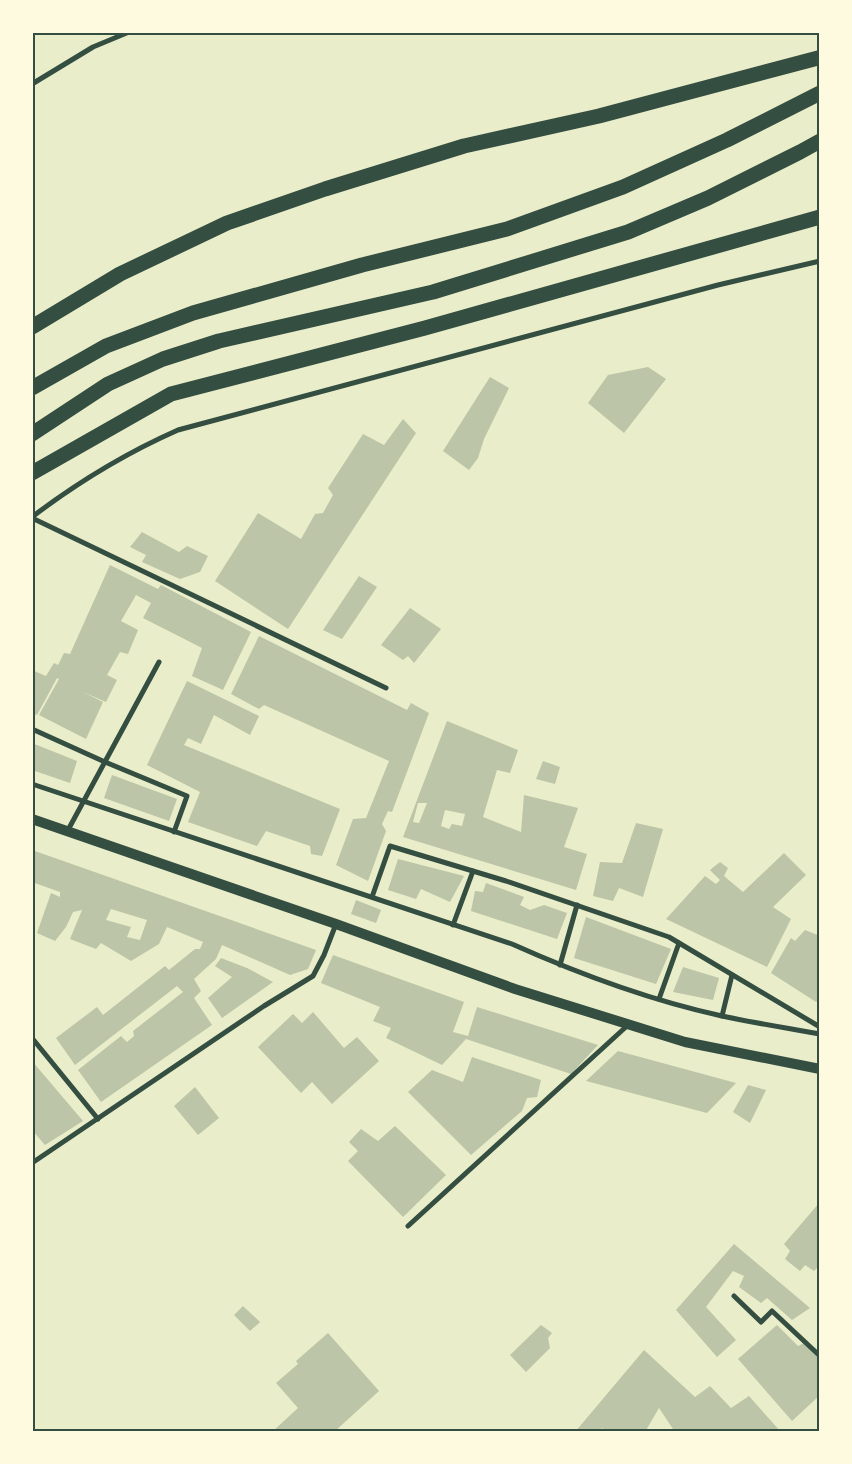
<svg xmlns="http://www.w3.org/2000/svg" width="852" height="1464" viewBox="0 0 852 1464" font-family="Inter,sans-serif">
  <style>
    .building { fill: #bcc5a7; fill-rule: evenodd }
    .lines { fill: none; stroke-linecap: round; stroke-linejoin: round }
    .minor { stroke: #344e41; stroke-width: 5 }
    .secondary { stroke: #344e41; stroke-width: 10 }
    .motorway { stroke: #344e41; stroke-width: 15 }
    .neatline { fill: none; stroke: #344e41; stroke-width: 2 }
  </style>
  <rect width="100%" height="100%" fill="#e9edc9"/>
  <g class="building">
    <polygon points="648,367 666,379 624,433 588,403 608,375"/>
    <polygon points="490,377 509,388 484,439 478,458 469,470 443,451"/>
    <polygon points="403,419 416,433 288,629 215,581 258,513 301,539 315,514 323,513 333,495 328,488 363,434 384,445"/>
    <polygon points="142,532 179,552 187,546 208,556 200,572 180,579 142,562 146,555 130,547"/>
    <polygon points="110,565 158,589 161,585 251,632 223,690 192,676 202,648 143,618 151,603 136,595 121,621 138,630 128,654 120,652 107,675 117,680 106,702 83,692 103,702 86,739 39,715 59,679 57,678 37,715 32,713 32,670 46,676 54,663 58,665 64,653 70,654"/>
    <polygon points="359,576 377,587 342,639 323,630"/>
    <polygon points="410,608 441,629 414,663 408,656 403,660 381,645"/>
    <polygon points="259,636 407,710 411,703 429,713 392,812 388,811 382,824 386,831 368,881 336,865 353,819 366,818 389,761 264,705 259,709 231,694"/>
    <polygon points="187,681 259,716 250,735 214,715 201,744 188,738 184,745 340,809 322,856 311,854 310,846 266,831 257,846 188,822 200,792 147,765"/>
    <path d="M447,721L518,750L510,773L497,770L483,817L521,832L524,795L578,808L564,847L587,854L576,890L403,837ZM418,803H427L419,823L413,822ZM445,810L465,814L462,826L452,824L449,829L441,826Z"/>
    <polygon points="32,743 77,761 70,783 32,770"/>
    <polygon points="543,761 560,767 555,784 536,779"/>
    <polygon points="112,775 177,799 169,821 104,798"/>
    <polygon points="636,823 663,829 643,897 619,888 613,901 593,896 600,862 622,863"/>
    <path d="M32,850L316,950L308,969L290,975L222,945L216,959L194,979L201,991L194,998L212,1025L101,1102L78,1070L121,1036L127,1042L134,1036L133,1031L183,992L177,986L75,1065L56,1038L97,1007L103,1015L165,966L169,970L195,949H200L203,942L167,927L159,944L131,961L101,943L96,949L70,939L82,910L73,912L66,927L55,941L37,933L51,893L60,897V892L32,882ZM111,909L147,920L140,940L127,937L131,927L106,920Z"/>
    <polygon points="784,853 806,875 773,907 791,919 767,967 666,919 705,876 716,884 720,880 710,870 720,862 728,868 724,876 743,892"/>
    <polygon points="398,859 464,876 450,902 421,889 416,899 388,890"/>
    <polygon points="486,883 524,897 520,905 530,910 544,905 567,913 557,939 471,911 475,891 483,892"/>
    <polygon points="356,900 381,910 376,923 351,914"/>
    <polygon points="586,917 671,949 656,984 574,958"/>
    <polygon points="805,930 820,936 820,999 816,1002 771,973 791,938 795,941"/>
    <polygon points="333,955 464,1002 453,1032 468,1036 477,1007 598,1045 571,1074 466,1039 442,1065 386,1038 391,1028 373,1021 380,1007 321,983"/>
    <polygon points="221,958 247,968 273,982 222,1018 208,998 232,977 215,966"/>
    <polygon points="683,967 719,978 713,1000 673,992"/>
    <polygon points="313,1012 344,1048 357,1037 379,1061 332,1104 312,1082 301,1093 258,1047 293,1014 302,1023"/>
    <polygon points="618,1051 736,1083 707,1113 586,1081"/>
    <polygon points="472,1057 541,1080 537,1097 527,1098 522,1111 471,1155 408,1092 432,1070 463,1082"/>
    <polygon points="32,1061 83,1121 45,1145 32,1130"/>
    <polygon points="748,1085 766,1090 750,1123 733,1112"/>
    <polygon points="195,1087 219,1118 198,1135 174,1106"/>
    <polygon points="395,1126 446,1175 403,1217 348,1161 358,1151 349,1142 361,1129 378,1141"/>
    <polygon points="820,1202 820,1265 814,1271 805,1265 800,1271 785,1259 790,1251 784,1244"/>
    <polygon points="734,1244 810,1308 792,1320 767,1298 761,1303 739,1287 744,1276 733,1271 706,1307 736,1340 717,1357 676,1310"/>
    <polygon points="243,1306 260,1322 250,1331 234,1315"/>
    <polygon points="541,1325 552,1333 548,1338 550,1348 526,1372 510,1355"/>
    <polygon points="777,1325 798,1346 804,1343 820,1358 820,1363 817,1366 820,1369 820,1395 792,1421 738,1359"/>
    <polygon points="328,1333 379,1391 334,1432 272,1432 298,1408 276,1383 298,1364 296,1361"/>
    <polygon points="644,1350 695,1397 710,1386 731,1408 749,1396 781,1432 675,1432 659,1408 645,1432 606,1432 602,1428 599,1432 575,1432"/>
  </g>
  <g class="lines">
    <g class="minor">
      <polyline points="32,84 93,47 129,32"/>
      <path d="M32,517C78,482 126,453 178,430L718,285L820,261"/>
      <polyline points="32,518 386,688"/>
      <polyline points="32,729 105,762 187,796 174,832"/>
      <path d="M32,784L512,944C579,974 649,1000 722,1016C754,1023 787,1028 820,1034"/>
      <polyline points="68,830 159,662"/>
      <polyline points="372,897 390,846 506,881 669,937 820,1027"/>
      <polyline points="453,925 473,871"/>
      <polyline points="560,965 577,905"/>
      <polyline points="659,999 679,943"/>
      <polyline points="722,1016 732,975"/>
      <polyline points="32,1038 98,1119"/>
      <polyline points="32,1163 264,1006 313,976 324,955 336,924"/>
      <polyline points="408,1226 628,1025"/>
      <polyline points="734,1296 761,1322 772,1311 820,1356"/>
    </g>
    <polyline class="secondary" points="32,819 336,924 515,989 685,1042 820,1069"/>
    <g class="motorway">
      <polyline points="32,327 120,274 227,223 325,189 464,146 599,116 818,58"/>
      <polyline points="32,388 106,346 193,313 362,265 507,229 623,187 727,140 820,93"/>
      <polyline points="32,434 108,384 163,359 219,341 433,292 628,232 708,198 800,152 820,141"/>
      <polyline points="32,473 171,394 425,328 820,217"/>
    </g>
  </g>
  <rect width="852" height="1464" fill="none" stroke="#fefae0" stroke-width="68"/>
  <rect x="34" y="34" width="784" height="1396" class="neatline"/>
</svg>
